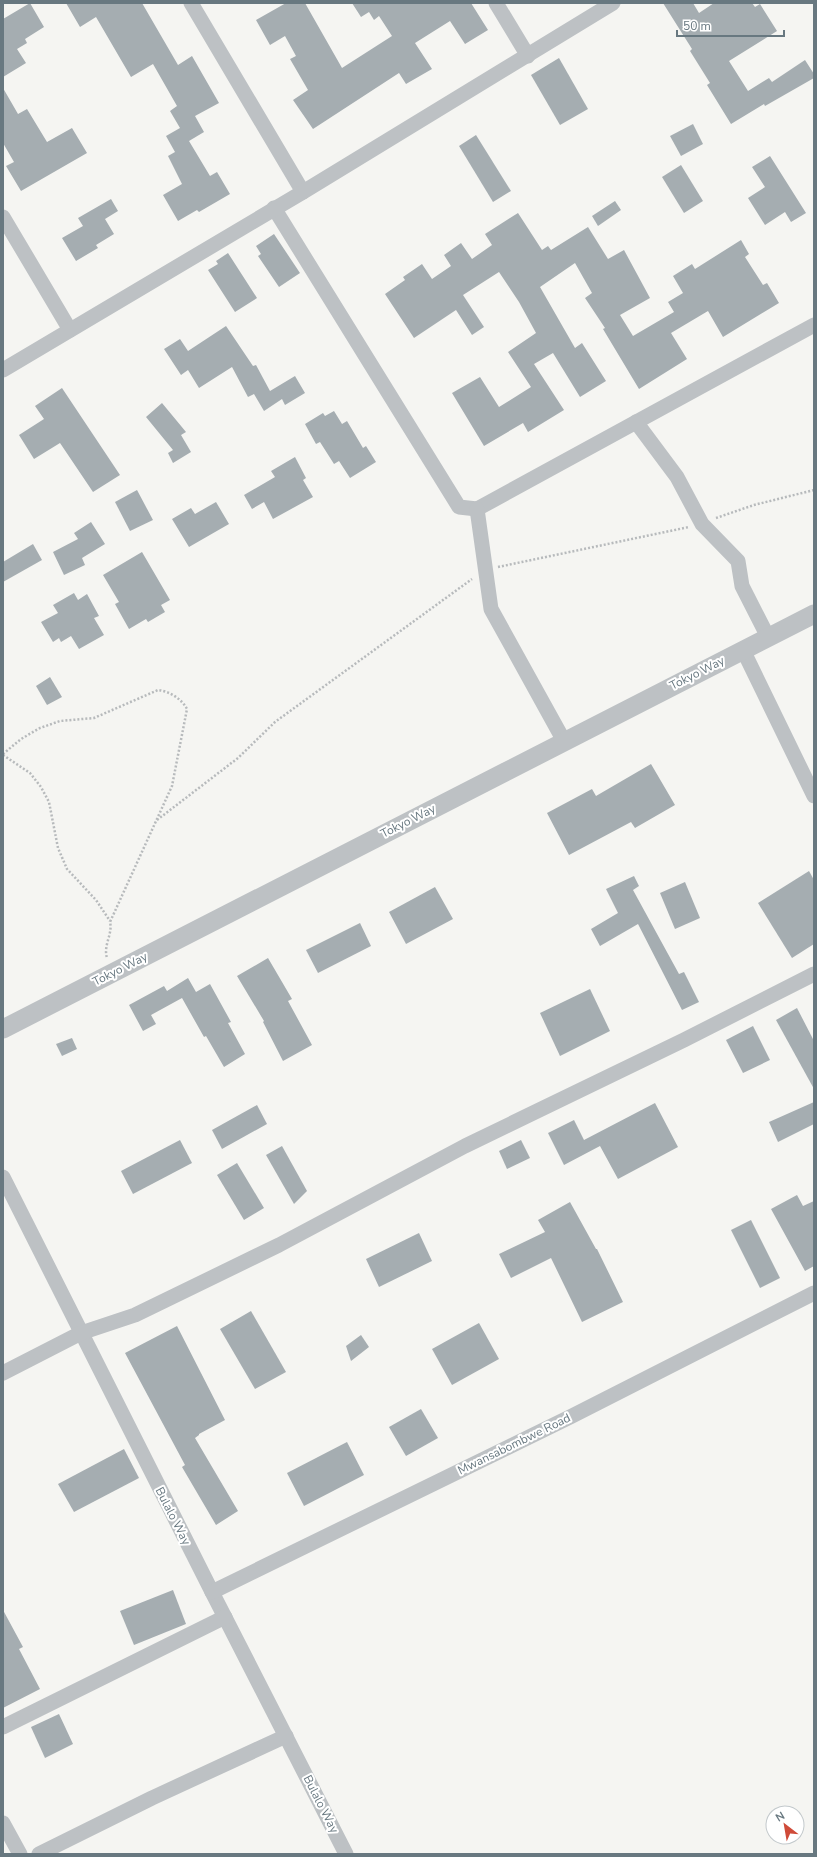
<svg xmlns="http://www.w3.org/2000/svg" width="817" height="1857" viewBox="0 0 817 1857" font-family="'Nunito Sans',sans-serif">
  <style>
    .building { fill: #a5adb1 }
    .lines { fill: none; stroke-linecap: round; stroke-linejoin: round }
    .path { stroke: #b7babc; stroke-width: 2.5; stroke-dasharray: 2 2; stroke-linecap: butt }
    .minor { stroke: #bdc1c4; stroke-width: 15 }
    .tertiary { stroke: #bdc1c4; stroke-width: 19 }
    .labels { text-anchor: middle; stroke-width: 4; stroke-linejoin: round; paint-order: stroke }
    .street-label { font-size: 12px; fill: #687880; stroke: #fff }
  </style>
  <rect width="100%" height="100%" fill="#f5f5f2"/>
  <g class="building">
    <polygon points="30,3 44,27 25,39 27,43 17,49 26,63 3,77 3,19"/>
    <polygon points="66,3 142,3 178,65 192,56 219,103 195,116 204,132 189,141 210,176 217,172 230,194 199,212 197,210 178,221 163,195 182,184 168,156 175,152 166,136 180,128 170,111 177,106 153,64 131,77 96,17 80,27"/>
    <polygon points="286,3 305,3 342,68 392,36 379,16 374,20 369,12 361,17 352,3 471,3 488,30 465,44 450,21 415,43 432,69 406,84 399,73 313,129 293,100 308,90 290,59 296,56 285,36 270,45 256,20"/>
    <polygon points="663,3 693,3 699,13 714,3 752,3 755,7 760,4 777,31 729,61 748,91 769,78 772,82 805,60 814,74 814,78 765,106 764,104 731,124 707,85 710,83 690,51 692,49"/>
    <polygon points="559,58 588,109 560,125 531,75"/>
    <polygon points="3,88 18,114 27,109 47,142 72,128 87,153 21,191 6,166 14,162 3,143"/>
    <polygon points="693,124 703,144 681,156 670,136"/>
    <polygon points="476,135 511,191 493,202 459,146"/>
    <polygon points="770,156 806,213 791,222 785,212 765,225 748,198 765,187 752,167"/>
    <polygon points="681,165 703,201 684,213 662,177"/>
    <polygon points="111,199 118,211 105,219 114,234 96,245 98,248 76,261 62,238 83,226 78,218"/>
    <polygon points="615,201 621,210 598,226 592,216"/>
    <polygon points="518,213 542,250 548,246 551,250 588,227 608,259 624,250 650,298 620,315 633,336 674,312 668,302 683,293 673,276 692,264 695,269 741,240 749,254 745,257 763,285 767,283 779,303 723,337 708,311 671,333 687,359 639,389 603,329 605,328 585,298 592,293 575,263 540,287 575,348 582,343 606,381 580,397 553,353 534,364 564,410 528,432 523,423 484,446 452,393 480,377 499,407 531,387 508,352 536,333 519,302 499,272 463,295 484,327 472,335 456,310 414,338 385,294 405,280 403,277 422,264 432,279 451,266 444,255 461,243 472,259 492,245 485,234"/>
    <polygon points="274,234 300,273 279,287 258,256 261,254 256,246"/>
    <polygon points="228,253 257,298 235,312 208,270 218,264 216,261"/>
    <polygon points="226,326 253,366 256,365 270,391 295,376 305,393 285,405 282,399 264,411 254,394 248,397 232,367 199,388 188,370 181,375 164,349 180,339 188,351"/>
    <polygon points="62,388 120,475 93,492 60,443 34,459 19,435 44,419 35,406"/>
    <polygon points="162,403 186,432 181,435 191,452 173,463 168,453 173,450 146,417"/>
    <polygon points="334,411 342,424 347,421 363,448 366,446 376,462 350,478 339,461 334,464 320,442 316,444 305,424 323,413 325,416"/>
    <polygon points="295,457 306,478 303,480 313,497 273,519 264,502 252,509 244,495 275,477 271,471"/>
    <polygon points="137,490 153,520 130,531 115,502"/>
    <polygon points="216,502 229,524 189,547 172,519 191,508 195,514"/>
    <polygon points="91,522 105,544 82,558 85,565 64,575 53,552 78,539 74,533"/>
    <polygon points="33,544 42,560 3,582 3,562"/>
    <polygon points="142,552 170,600 161,605 165,612 148,622 146,619 129,629 115,604 119,602 103,575"/>
    <polygon points="74,593 78,600 87,594 99,616 94,618 104,635 79,649 71,636 61,642 59,638 53,642 41,622 58,613 53,605"/>
    <polygon points="50,677 62,697 47,705 36,686"/>
    <polygon points="651,764 675,805 635,828 631,822 569,855 547,813 592,789 596,796"/>
    <polygon points="809,871 814,880 814,944 792,958 758,903"/>
    <polygon points="634,876 639,886 633,890 679,974 684,972 699,1002 682,1010 638,924 600,946 591,929 618,913 606,889"/>
    <polygon points="685,882 700,918 675,929 660,893"/>
    <polygon points="435,887 453,919 406,944 389,912"/>
    <polygon points="360,923 371,946 318,973 306,950"/>
    <polygon points="268,958 292,999 288,1001 312,1045 283,1061 263,1022 264,1021 237,976"/>
    <polygon points="188,978 196,992 210,984 231,1022 228,1023 245,1054 224,1067 206,1036 204,1037 182,998 151,1015 156,1024 143,1031 129,1005 164,986 167,991"/>
    <polygon points="590,989 610,1031 560,1056 540,1013"/>
    <polygon points="797,1008 814,1041 814,1089 776,1020"/>
    <polygon points="753,1026 770,1060 743,1073 726,1040"/>
    <polygon points="72,1038 77,1049 62,1056 56,1044"/>
    <polygon points="814,1102 814,1124 778,1142 769,1122"/>
    <polygon points="655,1103 678,1147 618,1179 600,1146 564,1165 548,1133 574,1120 584,1140"/>
    <polygon points="257,1105 267,1124 222,1149 212,1130"/>
    <polygon points="180,1140 192,1163 133,1194 121,1171"/>
    <polygon points="521,1140 530,1158 507,1169 499,1151"/>
    <polygon points="282,1146 307,1191 294,1204 266,1155"/>
    <polygon points="237,1163 264,1208 244,1220 217,1175"/>
    <polygon points="797,1195 803,1206 814,1201 814,1266 805,1271 771,1209"/>
    <polygon points="570,1202 596,1249 597,1249 623,1302 582,1322 551,1258 511,1278 499,1254 545,1232 538,1220"/>
    <polygon points="751,1220 780,1278 760,1288 731,1230"/>
    <polygon points="419,1233 432,1261 379,1287 366,1259"/>
    <polygon points="251,1311 286,1372 255,1389 220,1329"/>
    <polygon points="479,1323 499,1359 452,1385 432,1349"/>
    <polygon points="177,1326 225,1420 199,1434 199,1435 195,1438 238,1511 216,1525 182,1467 185,1465 125,1353"/>
    <polygon points="361,1335 369,1347 351,1361 346,1346"/>
    <polygon points="421,1409 438,1438 406,1456 389,1427"/>
    <polygon points="347,1442 364,1475 304,1506 287,1473"/>
    <polygon points="124,1449 139,1478 74,1512 58,1484"/>
    <polygon points="173,1590 186,1624 134,1645 120,1611"/>
    <polygon points="3,1610 23,1647 19,1649 40,1689 3,1708"/>
    <polygon points="59,1714 73,1744 45,1758 31,1727"/>
  </g>
  <g class="lines">
    <g class="path">
      <polyline points="716,518 754,505 814,490"/>
      <polyline points="498,567 689,527"/>
      <path d="M3,754L21,739L40,728L60,721L94,718L158,690C169,691 182,699 187,709L172,786L110,922C113,934 103,945 107,958"/>
      <polyline points="3,755 30,773 41,787 49,802 58,848 67,869 96,900 110,921"/>
      <polyline points="157,820 238,758 275,722 472,579"/>
    </g>
    <g class="minor">
      <polyline points="191,3 303,192"/>
      <polyline points="496,3 528,56"/>
      <polyline points="274,208 459,507 477,509 814,325"/>
      <polyline points="3,217 70,330"/>
      <polyline points="3,370 303,192 613,3"/>
      <polyline points="636,422 677,477 702,524 738,561 742,586 768,637"/>
      <polyline points="477,509 491,609 564,741"/>
      <polyline points="743,650 814,796"/>
      <polyline points="3,1177 212,1592 346,1854"/>
      <polyline points="3,1373 81,1333 135,1315 279,1245 465,1146 684,1040 814,974"/>
      <polyline points="212,1592 572,1416 814,1293"/>
      <polyline points="3,1727 225,1617"/>
      <polyline points="3,1823 20,1854"/>
      <polyline points="39,1854 152,1798 286,1736"/>
    </g>
    <polyline class="tertiary" points="3,1029 814,614"/>
  </g>
  <g class="labels">
    <g class="street-label">
      <text transform="translate(697 673) rotate(-27)" y="4">Tokyo Way</text>
      <text transform="translate(408 821) rotate(-27)" y="4">Tokyo Way</text>
      <text transform="translate(120 969) rotate(-27)" y="4">Tokyo Way</text>
      <text transform="translate(514 1444) rotate(-26)" y="4">Mwansabombwe Road</text>
      <text transform="translate(173 1516) rotate(63)" y="4">Bulalo Way</text>
      <text transform="translate(321 1804) rotate(63)" y="4">Bulalo Way</text>
    </g>
  </g>
  <rect width="817" height="1857" fill="none" stroke="#687880" stroke-width="8"/>
  <g transform="translate(785 1825) rotate(329)"><circle r="19" fill="#ffffff" stroke="#c3c9cc"/>
  <path d="M0-3L7 15L0 10L-7 15Z" fill="#cf4b39"/>
  <text y="-6" font-size="11" font-weight="bold" text-anchor="middle" fill="#687880">N</text>
  </g>
  <path d="M677 30v6h107v-6" fill="none" stroke="#687880" stroke-width="2"/>
  <text x="683" y="30" font-size="12" fill="#687880" stroke="#ffffff" stroke-width="3" paint-order="stroke">50 m</text>
</svg>
